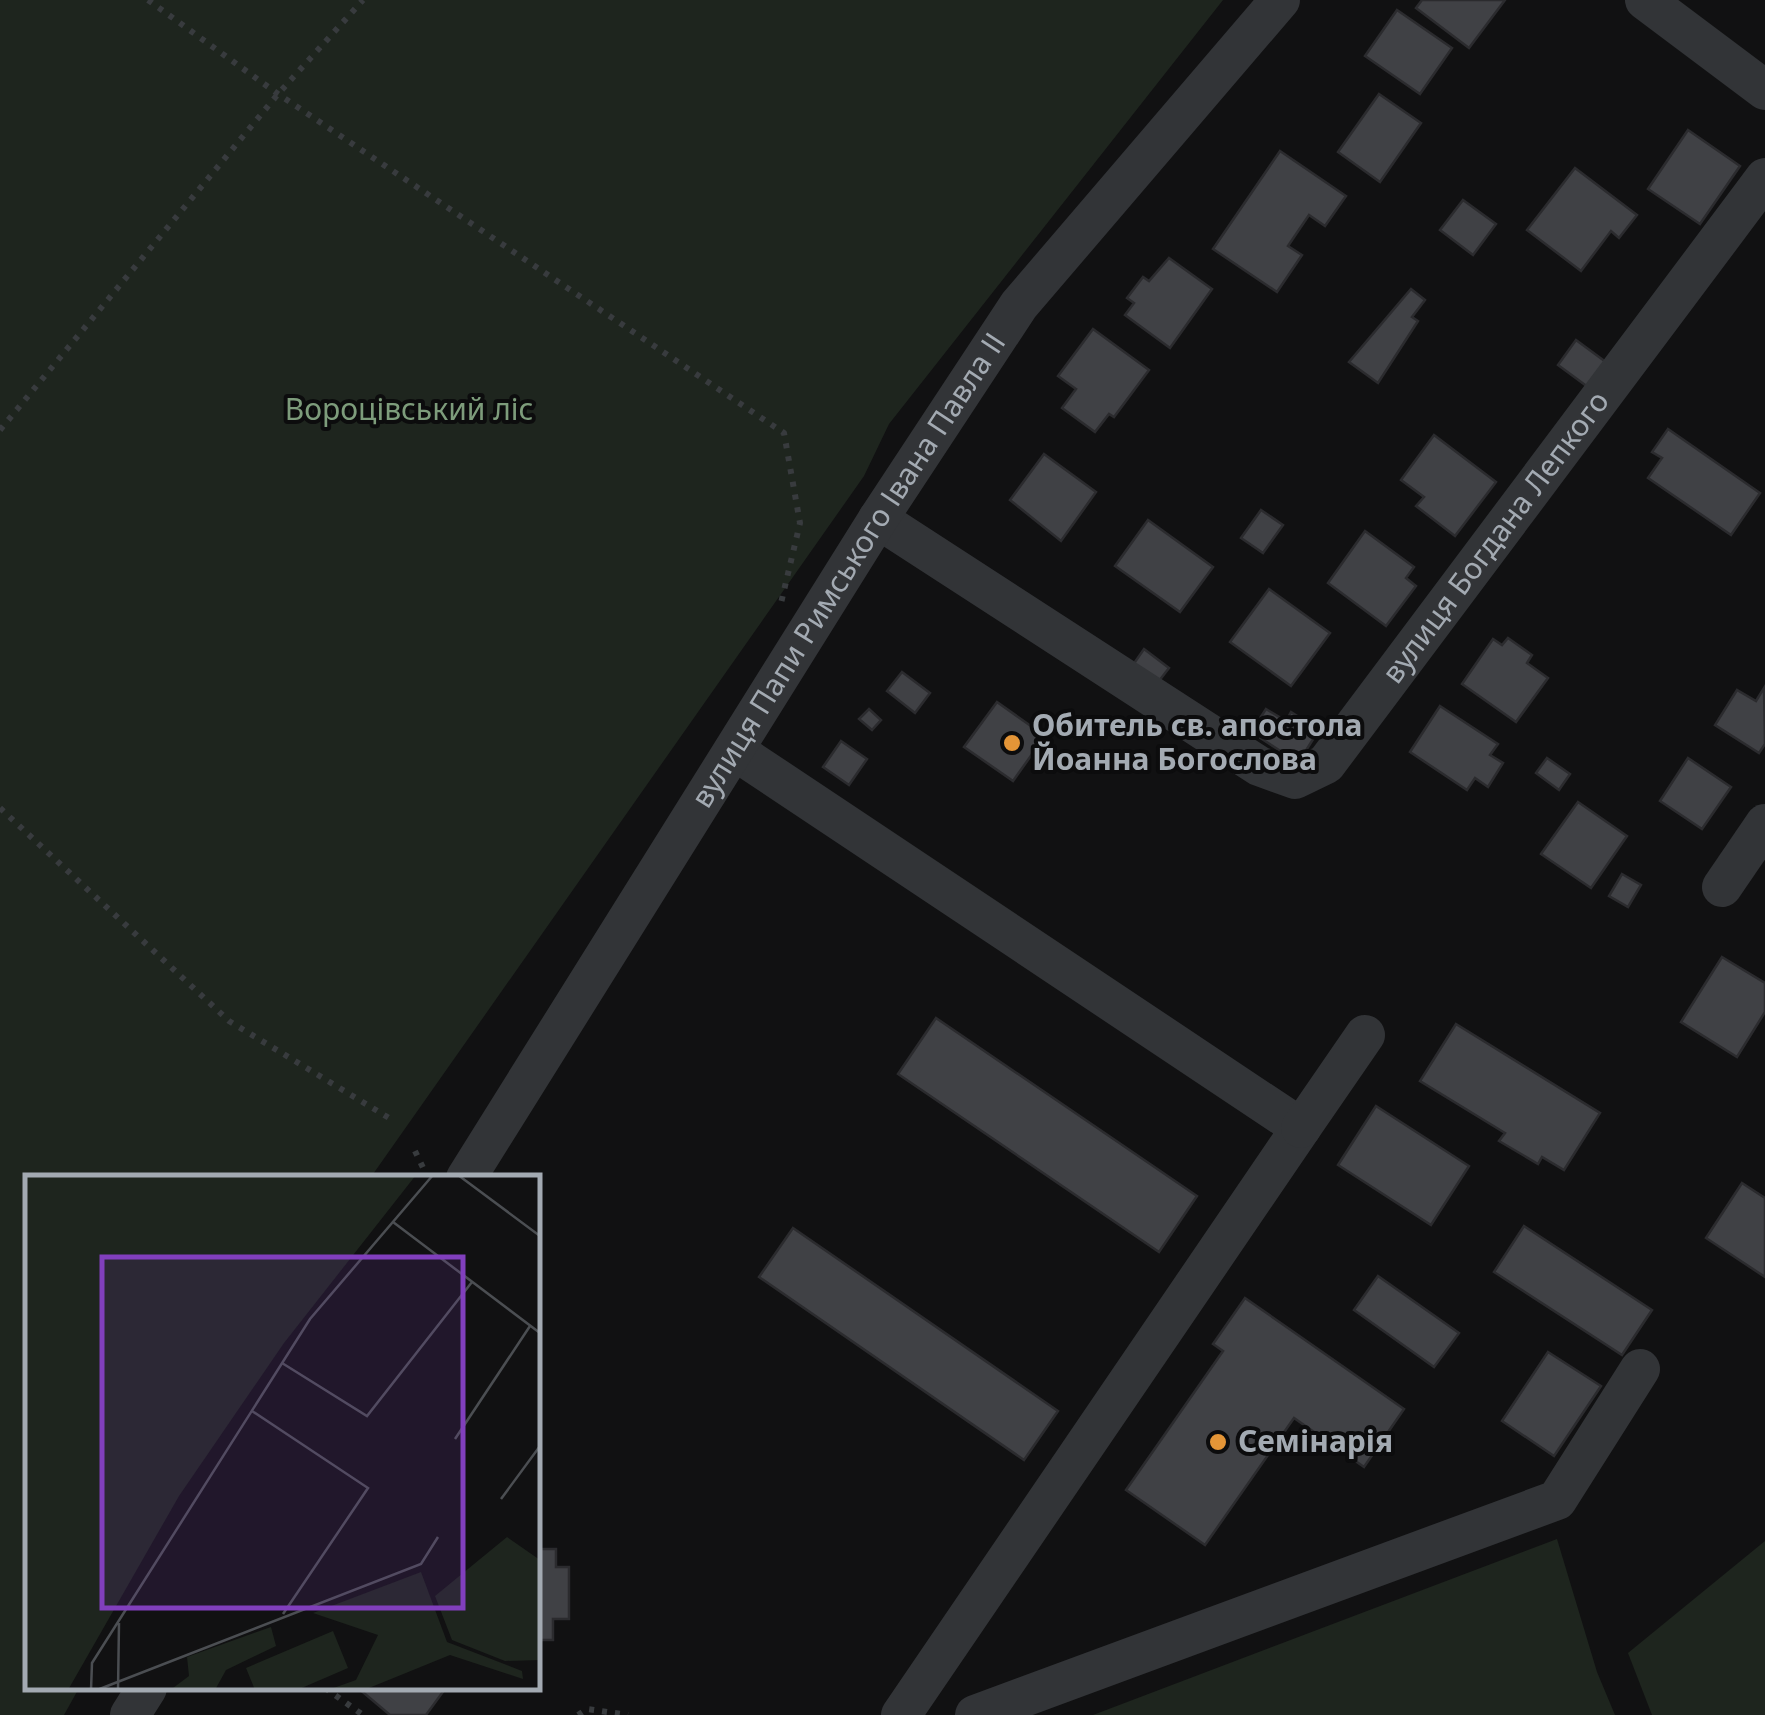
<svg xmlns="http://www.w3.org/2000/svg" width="1765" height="1715" viewBox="0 0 1765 1715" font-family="'Noto Sans',sans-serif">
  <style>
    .green { fill: #1e251e }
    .building { fill: #404145; stroke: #2b2b2e; stroke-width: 2.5 }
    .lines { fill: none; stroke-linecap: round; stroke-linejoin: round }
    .path { stroke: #383b3e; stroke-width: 6; stroke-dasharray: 5 8; stroke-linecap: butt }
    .minor { stroke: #323437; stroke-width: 40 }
    .poi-dot { fill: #e49537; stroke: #0c0c0d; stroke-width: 4 }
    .labels { text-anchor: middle; stroke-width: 8; stroke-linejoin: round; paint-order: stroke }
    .park-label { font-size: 30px; fill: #7d9c7b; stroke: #0c0c0d }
    .street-label { font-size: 30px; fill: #a3aab2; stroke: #0c0c0d }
    .poi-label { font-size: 30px; font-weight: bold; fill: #a3aab2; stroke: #0c0c0d; text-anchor: start }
    .inset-road { fill: none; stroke: #4b4e52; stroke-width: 2.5 }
    .view { fill: #813fbd; fill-opacity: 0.15; stroke: #813fbd; stroke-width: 5 }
    .inset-edge { fill: none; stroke: #a3aab2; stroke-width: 5 }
  </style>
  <rect width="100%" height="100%" fill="#111112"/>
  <g class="green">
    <polygon points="0,0 1223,0 889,424 864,476 371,1177 28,1178 28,1688 79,1688 64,1715 0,1715"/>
    <polygon points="1557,1539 1597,1672 1615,1715 1093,1715"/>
    <polygon points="1765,1541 1765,1715 1652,1715 1628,1653"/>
  </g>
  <g class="building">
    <polygon points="1422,0 1505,0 1469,48 1416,8"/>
    <polygon points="1397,10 1452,48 1420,94 1365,56"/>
    <polygon points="1379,94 1421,123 1380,182 1338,152"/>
    <polygon points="1688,130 1740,166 1700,224 1648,189"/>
    <polygon points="1280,151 1346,196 1325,226 1309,215 1288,246 1302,255 1277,292 1213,249"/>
    <polygon points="1575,168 1637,215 1619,238 1611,231 1581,271 1527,230"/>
    <polygon points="1463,200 1496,224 1473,255 1440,230"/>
    <polygon points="1169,258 1212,289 1170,348 1125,315 1134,303 1127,298 1143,277 1149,281"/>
    <polygon points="1411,289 1425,300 1412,317 1418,321 1378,383 1349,362"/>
    <polygon points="1093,329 1149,370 1114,417 1109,414 1095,432 1062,408 1076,389 1058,376"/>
    <polygon points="1576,340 1614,368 1596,393 1558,365"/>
    <polygon points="1668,429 1760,493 1731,535 1648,478 1662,458 1652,452"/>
    <polygon points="1434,435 1496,482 1455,536 1416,506 1424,497 1401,480"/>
    <polygon points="1044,454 1096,492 1061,541 1010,500"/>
    <polygon points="1261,510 1283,525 1263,553 1241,538"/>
    <polygon points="1148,520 1213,567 1180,612 1115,566"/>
    <polygon points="1365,531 1414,567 1406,578 1416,586 1386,626 1328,583"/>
    <polygon points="1269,589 1330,633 1291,686 1230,642"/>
    <polygon points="1508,638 1532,655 1527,663 1548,678 1516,722 1462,684 1493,639 1502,645"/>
    <polygon points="1144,649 1169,668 1152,690 1128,672"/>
    <polygon points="902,672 930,693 915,713 887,691"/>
    <polygon points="1764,688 1765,744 1759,753 1715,725 1737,690 1756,701"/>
    <polygon points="997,702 1045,736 1013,781 964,747"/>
    <polygon points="1440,706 1498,744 1490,755 1503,763 1488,787 1475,778 1467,790 1410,752"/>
    <polygon points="869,709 881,720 872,730 859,719"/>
    <polygon points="1266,709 1286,721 1291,712 1319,730 1305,752 1285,754 1251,732"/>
    <polygon points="841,741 867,759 849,785 823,767"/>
    <polygon points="1547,758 1570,774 1559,790 1536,773"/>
    <polygon points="1688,758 1731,787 1702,829 1660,801"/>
    <polygon points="1578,802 1627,836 1591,888 1541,854"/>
    <polygon points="1622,874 1641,885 1628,907 1609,896"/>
    <polygon points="1722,957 1765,983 1765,1012 1737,1057 1681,1022"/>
    <polygon points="936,1018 1197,1196 1159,1252 898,1074"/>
    <polygon points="1456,1024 1600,1113 1564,1170 1542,1157 1538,1164 1499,1141 1505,1133 1420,1081"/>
    <polygon points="1376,1106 1469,1166 1431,1225 1338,1165"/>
    <polygon points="1742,1183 1765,1198 1765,1277 1706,1238"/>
    <polygon points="1524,1226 1652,1310 1622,1355 1494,1272"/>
    <polygon points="793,1228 1058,1411 1024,1460 759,1277"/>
    <polygon points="1378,1276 1459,1333 1434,1367 1354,1310"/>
    <polygon points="1245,1298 1404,1409 1364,1467 1294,1418 1205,1545 1126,1490 1223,1351 1213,1344"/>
    <polygon points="1548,1352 1601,1386 1554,1456 1502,1421"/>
    <polygon points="538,1549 556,1549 556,1567 569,1567 569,1619 553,1619 553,1640 538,1640"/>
    <polygon points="358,1688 443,1688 445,1689 426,1715 390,1715"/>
  </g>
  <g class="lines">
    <g class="path">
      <polyline points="148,0 278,94 784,433 800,523 781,603"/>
      <polyline points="0,430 278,94 363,0"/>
      <polyline points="0,808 229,1021 394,1121"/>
      <polyline points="415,1151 428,1178"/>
      <polyline points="325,1688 363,1715"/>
      <polyline points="578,1715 587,1709 628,1715"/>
    </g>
    <g class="minor">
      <polyline points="1645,0 1765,90"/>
      <path id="s1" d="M878,519L1259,766L1295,779L1326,764L1765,178"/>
      <polyline points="734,750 1301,1128 901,1715"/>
      <polyline points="1722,887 1765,824"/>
      <polyline points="1301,1128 1365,1035"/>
      <path id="s2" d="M466,1178L878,519L1019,305L1280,0"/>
      <polyline points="130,1715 147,1688"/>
      <polyline points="975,1715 1557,1500 1640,1369"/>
    </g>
  </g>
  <g class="poi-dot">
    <circle cx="1012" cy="743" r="10"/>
    <circle cx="1218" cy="1442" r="10"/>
  </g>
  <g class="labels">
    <g class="park-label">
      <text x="409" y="420">Вороцівський ліс</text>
    </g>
    <g class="street-label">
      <text dy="10" stroke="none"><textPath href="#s1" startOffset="810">вулиця Богдана Лепкого</textPath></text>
      <text dy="10" stroke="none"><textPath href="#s2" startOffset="718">вулиця Папи Римського Івана Павла ІІ</textPath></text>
    </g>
    <g class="poi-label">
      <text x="1032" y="736">Обитель св. апостола<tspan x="1032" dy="34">Йоанна Богослова</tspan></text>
      <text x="1238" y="1452">Семінарія</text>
    </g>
  </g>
  <g transform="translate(25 1175)">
    <rect width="515" height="515" fill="#111112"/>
    <path d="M0,0H391L259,168L154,321L43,515H0ZM482,362L515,385V485L480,486L427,465L410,421ZM396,397L422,467L497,496L498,504L425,480L339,515H303L331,505L353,460L288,438ZM246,452L251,471L201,495L190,515L148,513L164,501L162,482ZM308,456L323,493L272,515H230L221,493Z" fill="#1e251e"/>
    <path class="inset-road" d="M433,0L515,61M368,47L515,158M257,188L342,241L447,107M227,236L343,313L258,439M430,264L505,151M476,324L515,271M66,515L67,488L285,144L408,0M72,515L396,389L413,362M93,515L94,448"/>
    <path class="view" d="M77,82H438V433H77Z"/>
    <rect width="515" height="515" class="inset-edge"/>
  </g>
</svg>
